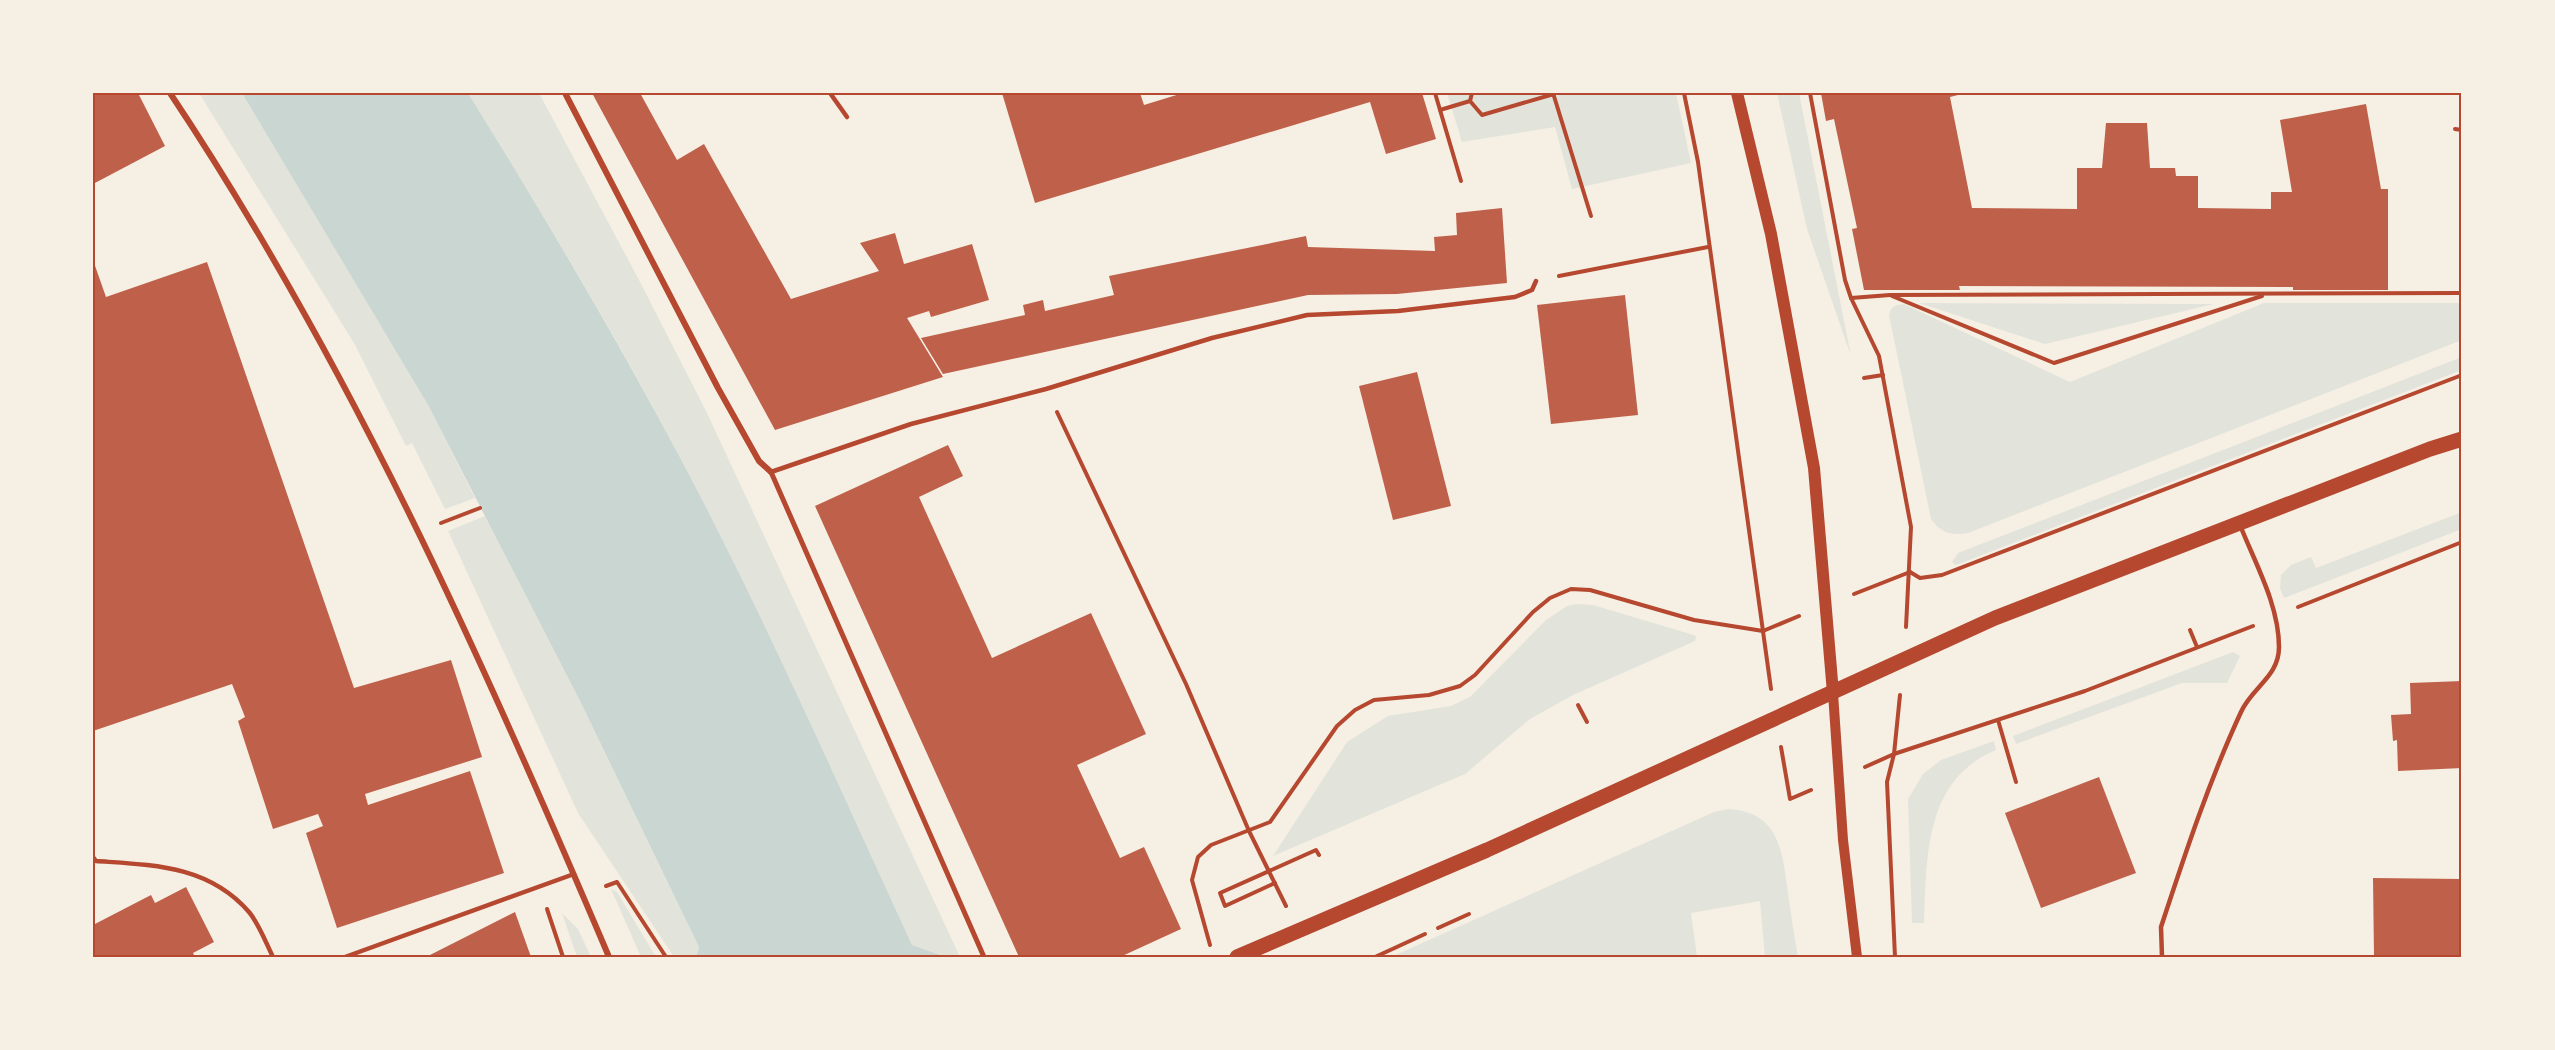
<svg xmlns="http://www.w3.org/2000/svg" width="2555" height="1050" viewBox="0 0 2555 1050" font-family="Figtree,sans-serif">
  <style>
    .green { fill: #e2e4dc }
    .water { fill: #c9d6d2 }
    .building { fill: #bf614a }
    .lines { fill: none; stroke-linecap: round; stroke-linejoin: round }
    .path { stroke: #b5482f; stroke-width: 4 }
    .service { stroke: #b5482f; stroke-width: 4.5 }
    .pedestrian { stroke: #b5482f; stroke-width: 5 }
    .minor { stroke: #b5482f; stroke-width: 6 }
    .tertiary { stroke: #b5482f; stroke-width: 10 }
    .secondary { stroke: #b5482f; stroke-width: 12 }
    .primary { stroke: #b5482f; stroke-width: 15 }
    .neatline { fill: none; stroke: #b5482f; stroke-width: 2 }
  </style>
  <rect width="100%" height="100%" fill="#f6efe4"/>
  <g class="green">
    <polygon points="199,93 242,93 428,405 475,498 445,509 412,443 406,446 354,343"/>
    <path d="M468,93H539L638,278L707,413L960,957H946L912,945C841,791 773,636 695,486C626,352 548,222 468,93Z"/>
    <polygon points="1447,93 1676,93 1691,163 1572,189 1555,127 1462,142"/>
    <polygon points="1777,93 1799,93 1851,356 1807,229"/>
    <polygon points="1919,303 2214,304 2045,344"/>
    <path d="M2264,303H2462V340L1968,533C1951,536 1941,533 1931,519L1889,315C1891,306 1895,305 1904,304L2070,382Z"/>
    <polygon points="2462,357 2462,370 1956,565 1952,562 1958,553"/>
    <polygon points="2462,512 2462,529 2284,598 2280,588 2281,575 2291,565 2311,557 2316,568"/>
    <polygon points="485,516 581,703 699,947 696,957 674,957 578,813 448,531"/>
    <polygon points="1577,604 1593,605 1687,633 1696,636 1695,641 1573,695 1530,719 1465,774 1273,856 1347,742 1388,716 1451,706 1470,697 1546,620 1567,606"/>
    <polygon points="2233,652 2240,656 2227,683 2182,683 2016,744 2013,736"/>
    <path d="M1994,741L1996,750C1924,780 1927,856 1924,923H1912L1908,799L1923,774L1941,760Z"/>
    <path d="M1728,809C1780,812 1782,851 1788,893C1791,914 1794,936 1798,957H1765L1760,901L1691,913L1697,957H1391L1714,812Z"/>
    <polygon points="611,889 617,892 656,957 641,957"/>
    <polygon points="562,913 578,929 591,957 577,957"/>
  </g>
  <path class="water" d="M242,93H468C548,222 625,352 695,486C773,636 841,791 912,945L946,957H696L699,947L581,703L428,405Z"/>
  <g class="building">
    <polygon points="93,93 138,93 165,146 93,184"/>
    <polygon points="592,93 640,93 677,160 704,144 791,299 879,271 860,243 895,233 904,264 972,244 989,300 931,317 929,311 907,318 943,377 775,430"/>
    <polygon points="1002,93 1140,93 1144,105 1183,93 1422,93 1436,139 1386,154 1370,102 1035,203"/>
    <polygon points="1821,93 1958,93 1958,95 1950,97 1972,208 2077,209 2077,168 2102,168 2106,123 2147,123 2150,168 2175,168 2176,176 2198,176 2198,208 2271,209 2271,192 2292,192 2280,120 2366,104 2381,189 2388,189 2388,290 2293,290 2293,287 1959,286 1960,290 1864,290 1852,229 1857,228 1834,119 1826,121"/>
    <polygon points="1502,208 1507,283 1397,294 1308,295 943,374 921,338 1025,315 1023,305 1043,300 1045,311 1114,295 1109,276 1306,236 1308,247 1435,251 1434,237 1457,235 1456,213"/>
    <polygon points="93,260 106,297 207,262 354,688 451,660 482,757 365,794 368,805 470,771 504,873 337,928 306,833 323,826 318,814 273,829 238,721 245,717 232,684 93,731"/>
    <polygon points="1625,295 1638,415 1551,424 1537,305"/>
    <polygon points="1417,372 1451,506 1393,520 1359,386"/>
    <polygon points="948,445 963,476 919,497 992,658 1091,613 1146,734 1077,765 1120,858 1144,847 1181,929 1120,957 1019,957 815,506"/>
    <polygon points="2462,681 2462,768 2398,771 2397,740 2393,741 2391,715 2411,714 2410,683"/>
    <polygon points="2099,777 2136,873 2041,908 2005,813"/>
    <polygon points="2373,878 2462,879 2462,957 2374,957"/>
    <polygon points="186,887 214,942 193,953 195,957 93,957 93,925 151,895 155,903"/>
    <polygon points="515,912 531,957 426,957"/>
  </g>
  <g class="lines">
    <g class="path">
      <polyline points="1435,93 1461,181"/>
      <polyline points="1472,93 1470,101 1482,115 1554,94"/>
      <polyline points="1553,93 1591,216"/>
      <polyline points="1684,93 1698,162 1771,689"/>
      <polyline points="1810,93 1845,280 1851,298 1879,356 1911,527 1906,627"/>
      <polyline points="1440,110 1470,101"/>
      <polyline points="2455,129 2462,130"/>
      <polyline points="1559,276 1708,247"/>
      <polyline points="1892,296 2054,363 2262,296"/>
      <polyline points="1851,298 1890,295 2462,293"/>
      <polyline points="1864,378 1883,375"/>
      <polyline points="1057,412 1186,684 1249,831 1286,906"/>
      <polyline points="441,523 480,508"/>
      <polyline points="1910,572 1920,578 1942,575 2462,375"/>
      <polyline points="1854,594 1910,572"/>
      <polyline points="2298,607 2462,542"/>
      <polyline points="2190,630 2197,647"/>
      <polyline points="1578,705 1587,722"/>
      <polyline points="1998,720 2016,782"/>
      <polyline points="1781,747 1790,799 1811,790"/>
      <polyline points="1865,767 1894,754 2085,691 2253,626"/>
      <polyline points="1275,883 1225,906 1220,893 1316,850 1319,855"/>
      <polyline points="606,886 617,882 666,957"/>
      <polyline points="547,909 563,957"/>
      <polyline points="1438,928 1469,914"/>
      <polyline points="1210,945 1192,880 1198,857 1211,845 1270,822 1337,726 1355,710 1374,700 1429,695 1460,686 1475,675 1533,612 1550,598 1571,589 1590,590 1694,620 1763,631 1799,616"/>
      <polyline points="1375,957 1425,934"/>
      <polyline points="1895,957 1887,782 1894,754 1900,695"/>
    </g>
    <g class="service">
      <polyline points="830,93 847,117"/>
      <polyline points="771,472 911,424 1046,389 1212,338 1307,315 1398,311 1515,297 1532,290 1536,281"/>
      <path d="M93,857L96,861C152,865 208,865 249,912C259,924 266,943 273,957"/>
      <polyline points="345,957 574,874"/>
      <path d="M2162,957L2161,927C2185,854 2209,781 2241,712C2252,687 2279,677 2279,647C2279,605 2255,563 2240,525"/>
    </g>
    <polyline class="pedestrian" points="771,472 984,957"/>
    <g class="minor">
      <path d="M170,93C350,363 483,660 609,957"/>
      <polyline points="565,93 718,388 759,461 771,472"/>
    </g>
    <polyline class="tertiary" points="1833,693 1843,840 1857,957"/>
    <polyline class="secondary" points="1737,93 1771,234 1814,468 1833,693"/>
    <polyline class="primary" points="1237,957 1487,850 1995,618 2430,449 2462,439"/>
  </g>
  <rect width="2555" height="1050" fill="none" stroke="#f6efe4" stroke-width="189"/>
  <rect x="94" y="94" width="2366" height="862" class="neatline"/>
</svg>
